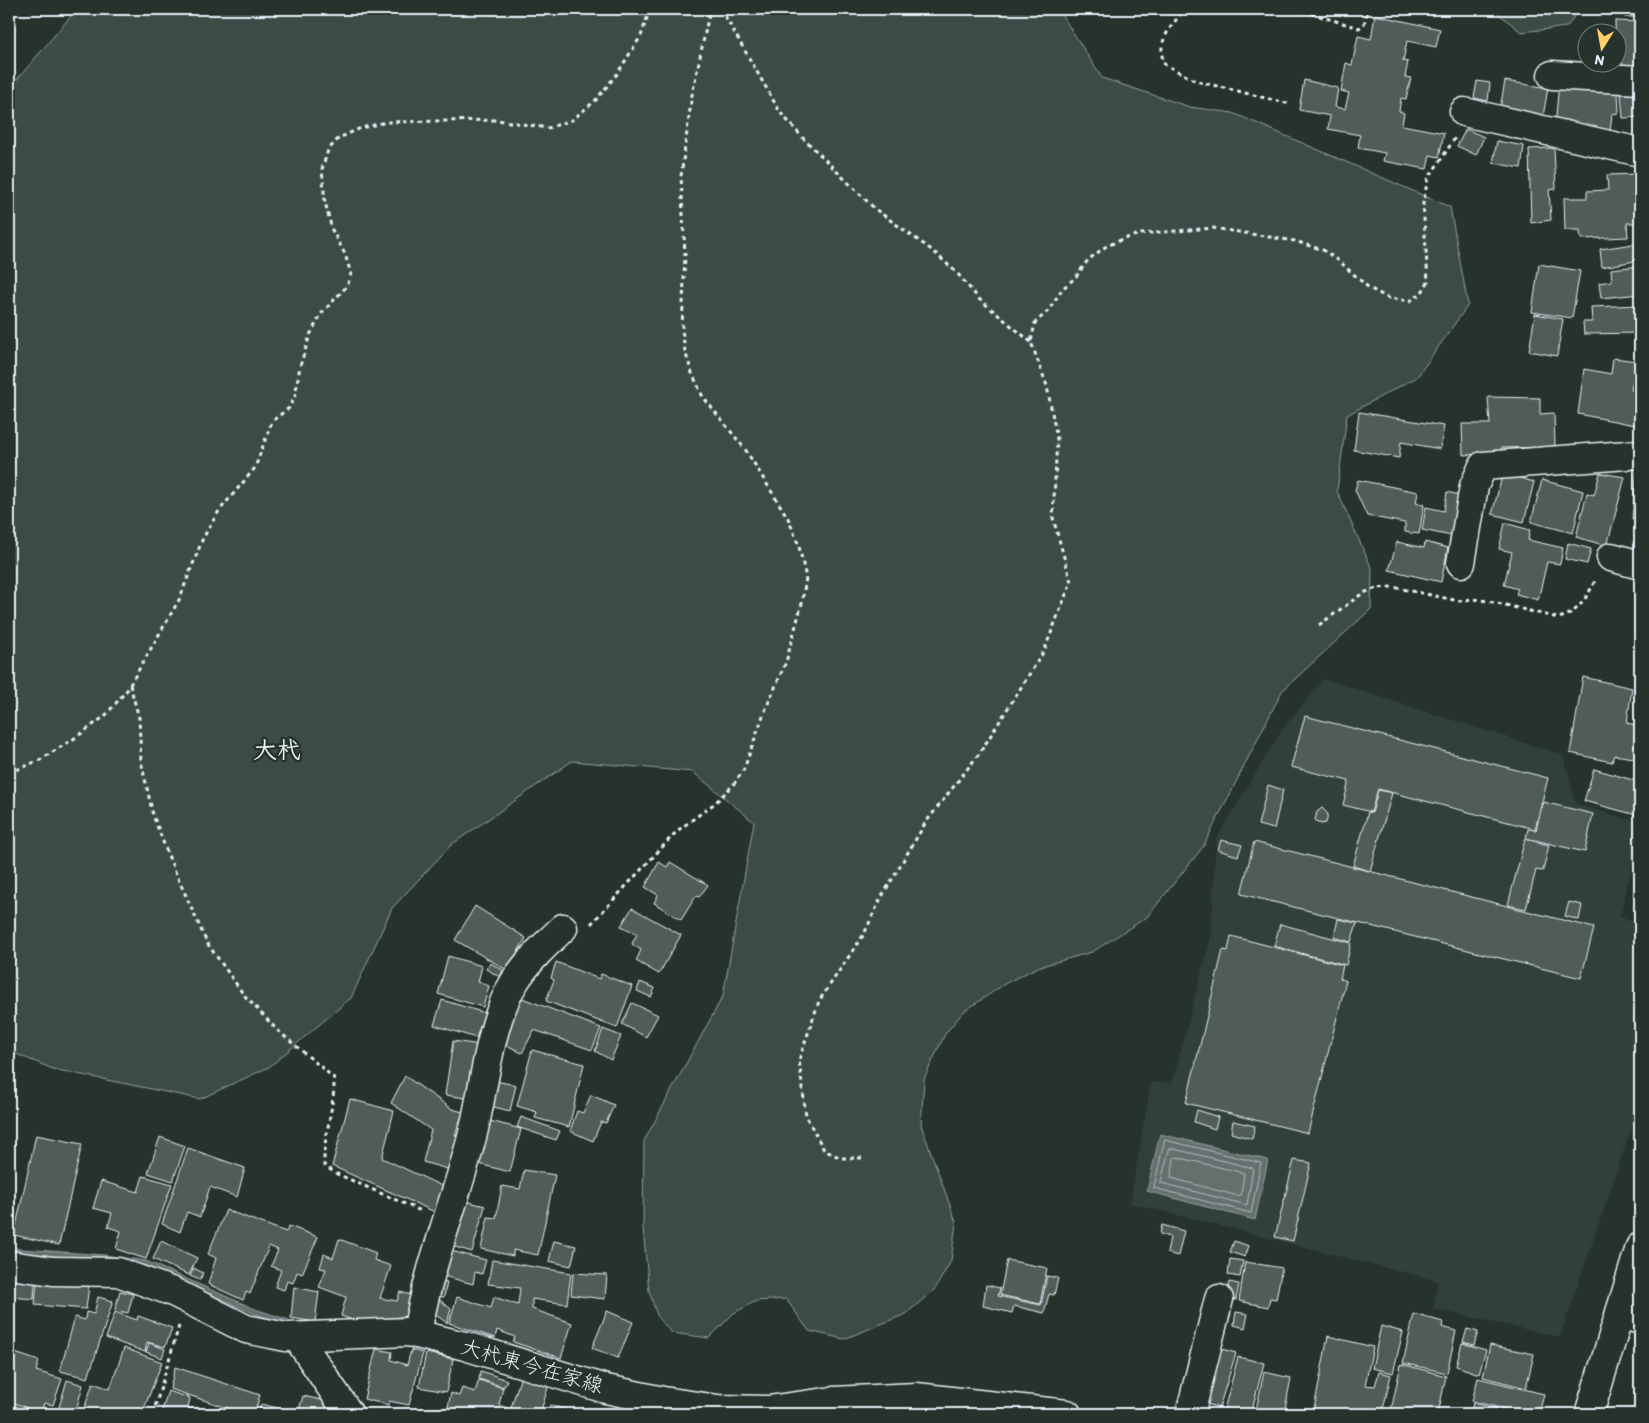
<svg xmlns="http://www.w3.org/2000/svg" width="1649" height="1423" viewBox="0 0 1649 1423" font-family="Itim,'Klee One',sans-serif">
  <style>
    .built { fill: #333f3a }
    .green { fill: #3e4b47; stroke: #939ea0 }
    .water { fill: #636f6d; stroke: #98a3a5 }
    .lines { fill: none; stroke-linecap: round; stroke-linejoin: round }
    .shore { stroke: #b3bdc0; stroke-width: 1 }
    .building { fill: #505c59; stroke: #e8f1f8 }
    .minor-casing { stroke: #e8f1f8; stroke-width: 31 }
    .secondary-casing { stroke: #e8f1f8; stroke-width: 31 }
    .path { stroke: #e8f1f8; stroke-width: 3; stroke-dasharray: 4 4; stroke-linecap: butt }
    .minor { stroke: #26332d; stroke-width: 28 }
    .secondary { stroke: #26332d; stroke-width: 28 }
    .labels { text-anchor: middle; stroke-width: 5; stroke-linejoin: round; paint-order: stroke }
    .street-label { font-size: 21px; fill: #e8f1f8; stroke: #26332d }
    .quarter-label { font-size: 24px; font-weight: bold; fill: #e8f1f8; stroke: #26332d }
  </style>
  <rect width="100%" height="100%" fill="#26332d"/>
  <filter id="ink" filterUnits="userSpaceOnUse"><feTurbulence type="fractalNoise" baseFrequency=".02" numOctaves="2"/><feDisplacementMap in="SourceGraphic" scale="10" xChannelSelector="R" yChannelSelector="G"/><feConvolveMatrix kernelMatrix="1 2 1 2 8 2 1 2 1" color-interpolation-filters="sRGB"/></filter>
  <g filter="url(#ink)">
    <polygon class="built" points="1324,679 1563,755 1576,804 1640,823 1640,833 1620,917 1640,923 1640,1103 1560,1337 1433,1309 1438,1281 1130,1203 1151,1082 1172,1083 1211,938 1216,839 1281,731"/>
    <g class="green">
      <polygon points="77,9 1058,9 1102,78 1190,107 1233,113 1450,207 1468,305 1417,377 1347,415 1337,491 1372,569 1371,609 1282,691 1203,847 1147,917 1092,952 1038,967 1006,983 963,1012 945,1034 924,1079 921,1125 956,1222 951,1261 935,1289 906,1314 844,1339 809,1331 786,1299 756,1301 734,1313 709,1338 672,1333 658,1318 649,1291 643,1228 644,1141 723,996 754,822 693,772 572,761 451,845 392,908 351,998 269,1067 200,1099 53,1069 9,1051 9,89"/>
      <polygon points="1493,9 1579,9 1567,27 1521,32"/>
    </g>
    <g class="water">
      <polygon points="1160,1134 1268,1160 1255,1220 1147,1191"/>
      <polygon points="9,1248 104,1255 146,1261 255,1309 289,1320 286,1325 253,1313 144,1265 104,1259 9,1253"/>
    </g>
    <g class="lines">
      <g class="shore">
        <polygon points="1165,1140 1261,1163 1251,1213 1154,1188"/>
        <polygon points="1170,1148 1253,1168 1247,1205 1161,1183"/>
        <polygon points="1176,1157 1244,1173 1241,1195 1238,1196 1171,1178 1174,1159"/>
      </g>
    </g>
    <g class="building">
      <rect x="1625" y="9" width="15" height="8"/>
      <polygon points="1375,15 1440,29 1436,47 1407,41 1403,61 1408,62 1405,77 1411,78 1406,99 1401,98 1399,111 1404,113 1402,125 1444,133 1439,157 1430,155 1427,169 1383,161 1385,153 1358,148 1360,135 1328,129 1330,116 1299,110 1304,80 1338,88 1335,107 1345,109 1349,93 1341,91 1346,63 1352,65 1358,36 1371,39"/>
      <polygon points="1615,21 1640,22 1640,69 1614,68 1614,62 1616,62"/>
      <polygon points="1477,81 1490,83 1488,101 1474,98"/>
      <polygon points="1505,81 1548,88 1542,122 1499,114"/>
      <polygon points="1559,83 1597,86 1598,92 1618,93 1619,113 1612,114 1610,131 1555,126"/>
      <polygon points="1621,94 1640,95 1640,117 1623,118"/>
      <polygon points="1466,129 1484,137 1476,155 1457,146"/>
      <polygon points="1497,141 1524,146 1521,168 1493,163"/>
      <polygon points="1554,148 1556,189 1549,190 1551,220 1531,223 1529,149"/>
      <polygon points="1639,174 1640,223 1627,223 1628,237 1581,239 1580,230 1565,230 1564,198 1587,198 1587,191 1608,190 1607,175"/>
      <polygon points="1640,243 1640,260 1602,267 1600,249"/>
      <polygon points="1539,264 1580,271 1572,318 1532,312"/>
      <polygon points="1640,266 1640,294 1601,298 1599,283 1612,281 1611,269"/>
      <polygon points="1640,305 1640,333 1584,334 1583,322 1592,322 1591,307"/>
      <polygon points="1535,314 1563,319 1557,356 1529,351"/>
      <polygon points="1613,358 1637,361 1631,390 1640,391 1640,426 1578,414 1584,369 1611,374"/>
      <polygon points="1488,397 1540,398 1540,414 1554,413 1555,447 1501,448 1501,453 1463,455 1462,424 1490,424"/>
      <polygon points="1359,412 1444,426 1440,449 1401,442 1399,458 1354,450"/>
      <polygon points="1637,467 1640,467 1640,520 1632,519"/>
      <polygon points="1503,473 1534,482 1524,522 1492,514"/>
      <polygon points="1600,473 1625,477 1607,546 1576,537 1587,493 1594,495"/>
      <polygon points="1358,480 1418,492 1416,503 1424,505 1419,534 1405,532 1405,523 1367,516 1355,490"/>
      <polygon points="1542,480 1583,491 1573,533 1531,522"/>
      <polygon points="1447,492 1459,495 1457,502 1463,504 1457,537 1422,530 1426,507 1444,511"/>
      <polygon points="1505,523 1530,530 1528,540 1563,548 1560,564 1547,562 1538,600 1516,594 1518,589 1504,585 1512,552 1499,549"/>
      <polygon points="1397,542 1424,548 1425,542 1448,548 1441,582 1389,570"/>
      <polygon points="1568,543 1591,549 1587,564 1565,559"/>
      <polygon points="1640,576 1640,601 1635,599"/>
      <polygon points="1583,677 1632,688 1627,723 1640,726 1640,759 1614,755 1612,762 1570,753"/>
      <polygon points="1305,716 1548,778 1535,829 1378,789 1371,812 1343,805 1349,781 1291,767"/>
      <polygon points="1594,769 1640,782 1640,816 1584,801"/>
      <polygon points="1268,785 1283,790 1274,829 1258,825"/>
      <polygon points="1378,790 1392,793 1370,871 1353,866 1368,812 1372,813"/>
      <polygon points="1543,802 1593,814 1585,852 1526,838 1528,829 1536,830"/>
      <polygon points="1322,808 1328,814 1326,823 1321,824 1315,820 1317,812"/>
      <polygon points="1525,839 1549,845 1543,871 1536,870 1526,909 1508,905"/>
      <polygon points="1221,840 1242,845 1238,856 1218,850"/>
      <polygon points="1254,842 1594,928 1581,978 1241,894"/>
      <polygon points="659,862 667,867 670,862 708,885 699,897 696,896 681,920 654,903 658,895 645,887"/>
      <polygon points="1569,902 1582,905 1579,920 1565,916"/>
      <polygon points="475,906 526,938 507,970 455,940"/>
      <polygon points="632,908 681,935 659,974 636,961 641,950 632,944 637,934 621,926"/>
      <polygon points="1338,919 1357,923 1351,942 1334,937"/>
      <polygon points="1280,924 1351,943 1346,965 1274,946"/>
      <polygon points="1231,936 1343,965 1340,979 1346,981 1308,1133 1186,1103 1223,950 1228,951"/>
      <polygon points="448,956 482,966 478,982 489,986 483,1007 438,994"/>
      <polygon points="556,962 599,979 601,974 632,986 617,1028 546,1001 554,980 551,978"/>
      <polygon points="490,963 503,970 500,977 486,969"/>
      <polygon points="640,982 655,988 651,997 637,991"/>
      <polygon points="522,998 601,1028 592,1050 534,1030 522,1053 501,1042"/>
      <polygon points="442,1000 485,1013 476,1038 434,1025"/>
      <polygon points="632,1003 658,1015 646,1037 622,1024"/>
      <polygon points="603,1029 621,1036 611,1060 595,1051"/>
      <polygon points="453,1041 480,1045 472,1099 445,1095"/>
      <polygon points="532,1050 584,1064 569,1127 535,1118 537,1112 517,1106"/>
      <polygon points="405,1076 452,1109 463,1112 455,1135 464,1136 451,1170 423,1162 431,1130 391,1103"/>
      <polygon points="495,1081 516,1085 510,1111 490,1106"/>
      <polygon points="591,1095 614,1105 606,1123 601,1122 593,1141 570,1131 577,1111 583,1113"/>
      <polygon points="350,1099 394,1111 382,1158 446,1188 435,1212 332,1166"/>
      <polygon points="1197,1110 1218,1117 1215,1129 1194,1122"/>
      <polygon points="521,1117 560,1131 556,1140 517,1127"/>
      <polygon points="486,1120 521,1129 510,1172 475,1163"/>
      <polygon points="1233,1121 1255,1126 1252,1139 1231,1133"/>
      <polygon points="36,1135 82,1144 59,1245 14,1235"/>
      <polygon points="160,1137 185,1146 173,1181 148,1173"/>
      <polygon points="188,1148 245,1168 237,1197 210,1187 200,1217 187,1212 180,1232 162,1224"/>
      <polygon points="1294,1160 1311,1163 1293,1241 1275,1237"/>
      <polygon points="524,1170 555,1175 538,1255 513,1250 513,1256 481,1249 488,1217 496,1218 502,1186 520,1189"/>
      <polygon points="143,1176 172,1184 146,1259 116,1249 121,1231 108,1227 112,1213 93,1208 101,1181 138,1192"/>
      <polygon points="461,1200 485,1206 472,1252 449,1245"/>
      <polygon points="226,1210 286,1232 289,1226 318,1237 302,1274 297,1272 293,1283 287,1281 284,1290 275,1287 281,1270 271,1266 278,1250 269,1246 250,1294 246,1292 243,1300 208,1284 216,1258 208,1254"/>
      <polygon points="1162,1225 1184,1231 1178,1256 1167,1253 1170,1237 1160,1234"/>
      <polygon points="339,1239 376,1253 374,1260 391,1266 380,1298 397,1301 400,1292 414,1296 408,1316 358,1322 341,1316 346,1297 319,1287 326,1269 320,1268 324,1254 333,1258"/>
      <polygon points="161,1241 197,1258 189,1275 153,1259"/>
      <polygon points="554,1241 576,1246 571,1266 549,1261"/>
      <polygon points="1234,1241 1249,1246 1245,1257 1230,1252"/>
      <polygon points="447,1250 486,1260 482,1274 475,1272 473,1284 440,1275"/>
      <polygon points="1230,1259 1243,1261 1240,1277 1228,1275"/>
      <polygon points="492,1260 571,1273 567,1304 532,1299 532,1309 572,1323 561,1358 513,1342 515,1337 497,1330 495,1338 449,1323 457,1297 491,1308 494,1297 518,1305 520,1288 488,1284"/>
      <polygon points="1007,1260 1047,1268 1040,1304 1000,1295"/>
      <polygon points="1245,1262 1282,1268 1276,1299 1270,1298 1268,1307 1239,1301"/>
      <polygon points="194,1268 203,1273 200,1280 190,1276"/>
      <polygon points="573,1273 607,1275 605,1299 571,1295"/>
      <polygon points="1047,1276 1058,1278 1054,1295 1049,1294 1044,1313 1014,1306 1012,1313 983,1306 986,1285 1000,1288 998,1296 1041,1305"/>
      <polygon points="14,1279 35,1281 34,1299 12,1297"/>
      <polygon points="438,1280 447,1282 444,1297 435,1296"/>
      <polygon points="37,1281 89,1285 86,1309 35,1305"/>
      <polygon points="1229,1282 1239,1284 1236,1300 1226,1298"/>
      <polygon points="294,1287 319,1292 315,1322 291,1318"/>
      <polygon points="120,1291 133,1294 128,1313 115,1310"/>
      <polygon points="98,1297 113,1301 88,1378 60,1371 75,1317 85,1320 86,1312 94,1314"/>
      <polygon points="436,1297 451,1309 447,1323 432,1312"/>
      <polygon points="607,1311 633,1322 618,1358 592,1348"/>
      <polygon points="115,1312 137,1320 138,1316 172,1328 165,1347 147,1342 145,1352 106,1338"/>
      <polygon points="1236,1312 1248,1314 1245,1328 1234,1325"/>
      <polygon points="1414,1314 1443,1322 1442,1327 1456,1331 1447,1373 1403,1363"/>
      <polygon points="1381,1326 1403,1332 1393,1373 1372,1368"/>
      <polygon points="1467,1329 1478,1332 1474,1345 1463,1342"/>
      <polygon points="1328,1336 1373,1347 1365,1385 1375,1386 1379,1372 1391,1375 1382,1414 1313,1414"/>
      <polygon points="149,1343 165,1349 162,1358 146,1352"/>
      <polygon points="1462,1343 1486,1350 1479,1374 1456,1366"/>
      <polygon points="1490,1345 1534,1354 1526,1388 1483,1377"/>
      <polygon points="124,1348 162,1362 142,1414 118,1414 108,1411 106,1414 99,1414 84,1409 93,1383 110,1389"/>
      <polygon points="1218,1348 1236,1353 1219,1408 1201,1402"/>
      <polygon points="376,1349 392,1352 391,1360 407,1365 411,1350 423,1353 409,1405 389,1401 388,1405 364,1399"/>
      <polygon points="9,1351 39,1361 36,1371 62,1379 53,1405 44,1403 41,1413 9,1401"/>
      <polygon points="426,1353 453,1359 446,1392 419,1387"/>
      <polygon points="1238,1357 1264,1363 1251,1414 1223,1414"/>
      <polygon points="1401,1364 1446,1376 1438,1414 1407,1414 1391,1411"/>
      <polygon points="175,1367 260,1395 254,1414 246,1414 170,1389"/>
      <polygon points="481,1371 507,1380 504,1387 479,1379"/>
      <polygon points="1264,1372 1291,1378 1284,1414 1256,1410"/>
      <polygon points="521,1376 549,1384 540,1414 509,1414"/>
      <polygon points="1478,1378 1544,1394 1539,1414 1525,1414 1472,1401"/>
      <polygon points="67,1380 83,1385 75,1414 50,1414 51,1409 58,1411"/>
      <polygon points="479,1380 503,1388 499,1405 507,1408 505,1414 453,1414 454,1409 448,1407 451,1393 459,1396 462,1388 475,1392"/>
      <polygon points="168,1391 190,1398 188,1408 193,1409 191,1414 161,1414"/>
      <polygon points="303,1396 335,1403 332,1414 298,1414"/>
      <polygon points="1473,1403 1518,1414 1461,1414 1462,1411 1471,1413"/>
      <polygon points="9,1404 35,1413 35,1414 9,1414"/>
      <polygon points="261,1404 281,1409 280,1414 258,1414"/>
      <polygon points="550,1405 581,1414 548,1414"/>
    </g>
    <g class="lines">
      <g class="minor-casing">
        <g id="minor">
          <polyline points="1552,75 1640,80"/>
          <polyline points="1464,112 1640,152"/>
          <polyline points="1611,557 1640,565"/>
          <polyline points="1461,563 1474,486 1483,466 1640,454"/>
          <polyline points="9,1265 53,1271 118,1272 173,1292 246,1329 286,1337 408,1332 465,1346 606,1389 663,1401 718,1409 768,1410 833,1401 916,1397 1067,1414"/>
          <polyline points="1620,1313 1640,1320"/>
          <path d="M417,1334C428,1267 455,1203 472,1137C484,1091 489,1021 515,981C528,961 546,944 563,928"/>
          <polyline points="297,1337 349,1414"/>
          <polyline points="1190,1414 1219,1299"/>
        </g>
      </g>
      <g class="secondary-casing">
        <polyline id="secondary" points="1589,1414 1640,1247"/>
      </g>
      <g class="path">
        <polyline points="721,9 780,112 803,138 875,209 933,251 957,273 979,299 1031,342"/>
        <polyline points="1177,9 1182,12"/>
        <path d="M1196,9H1184C1171,28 1156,40 1164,64L1196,81L1290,104"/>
        <polyline points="1296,9 1359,28 1364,24 1368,9"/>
        <polyline points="1414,9 1444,13"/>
        <path d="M1319,625L1363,593L1377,588L1393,587L1459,601L1471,599L1489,601L1558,618C1578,614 1587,597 1596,579"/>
        <path d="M130,685L139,718L141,761L153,815L170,860L207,943L244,995L277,1030L334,1078C335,1107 323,1136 324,1165L335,1173L421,1211"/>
        <polyline points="9,773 40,760 78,736 105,716 127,690 179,600 203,538 219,511 255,468 272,421 289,408 295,396 300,366 310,335 321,314 347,286 351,274 345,254 332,230 325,202 322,169 328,150 339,138 361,128 387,122 497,120 548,128 572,120 595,101 617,74 641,36 650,9"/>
        <polyline points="591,924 677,831 715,803 734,784 744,769 764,713 786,662 802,603 806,578 799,546 788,518 745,449 703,397 692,373 685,351 682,329 685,254 681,176 692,95 710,9"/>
        <polyline points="862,1158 841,1158 824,1150 806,1116 799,1060 819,1001 864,934 881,898 926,822 979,754 1044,651 1071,582 1053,518 1057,439 1047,386 1031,342 1035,323 1049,310 1062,289 1075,278 1088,260 1105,247 1123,239 1140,234 1213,228 1295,241 1323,250 1339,261 1369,288 1388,298 1410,301 1421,294 1428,282 1423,203 1428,179 1455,138"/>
        <polyline points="153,1414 179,1326"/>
      </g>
      <use href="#minor" class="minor"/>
      <use href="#secondary" class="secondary"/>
    </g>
  </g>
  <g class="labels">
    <g class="street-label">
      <text transform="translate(532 1366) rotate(16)" y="7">大杙東今在家線</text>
    </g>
    <g class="quarter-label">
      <text x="277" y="758">大杙</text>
    </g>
  </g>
  <rect width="1649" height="1423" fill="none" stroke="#26332d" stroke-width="30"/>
  <rect x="15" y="15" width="1619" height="1393" fill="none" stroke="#e8f1f8" stroke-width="2" filter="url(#ink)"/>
  <g transform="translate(1602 48) rotate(191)"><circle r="24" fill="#26332d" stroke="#747f7e"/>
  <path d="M0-4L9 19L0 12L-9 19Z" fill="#ffd166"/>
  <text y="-8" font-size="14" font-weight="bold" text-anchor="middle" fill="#e8f1f8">N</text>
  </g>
</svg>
